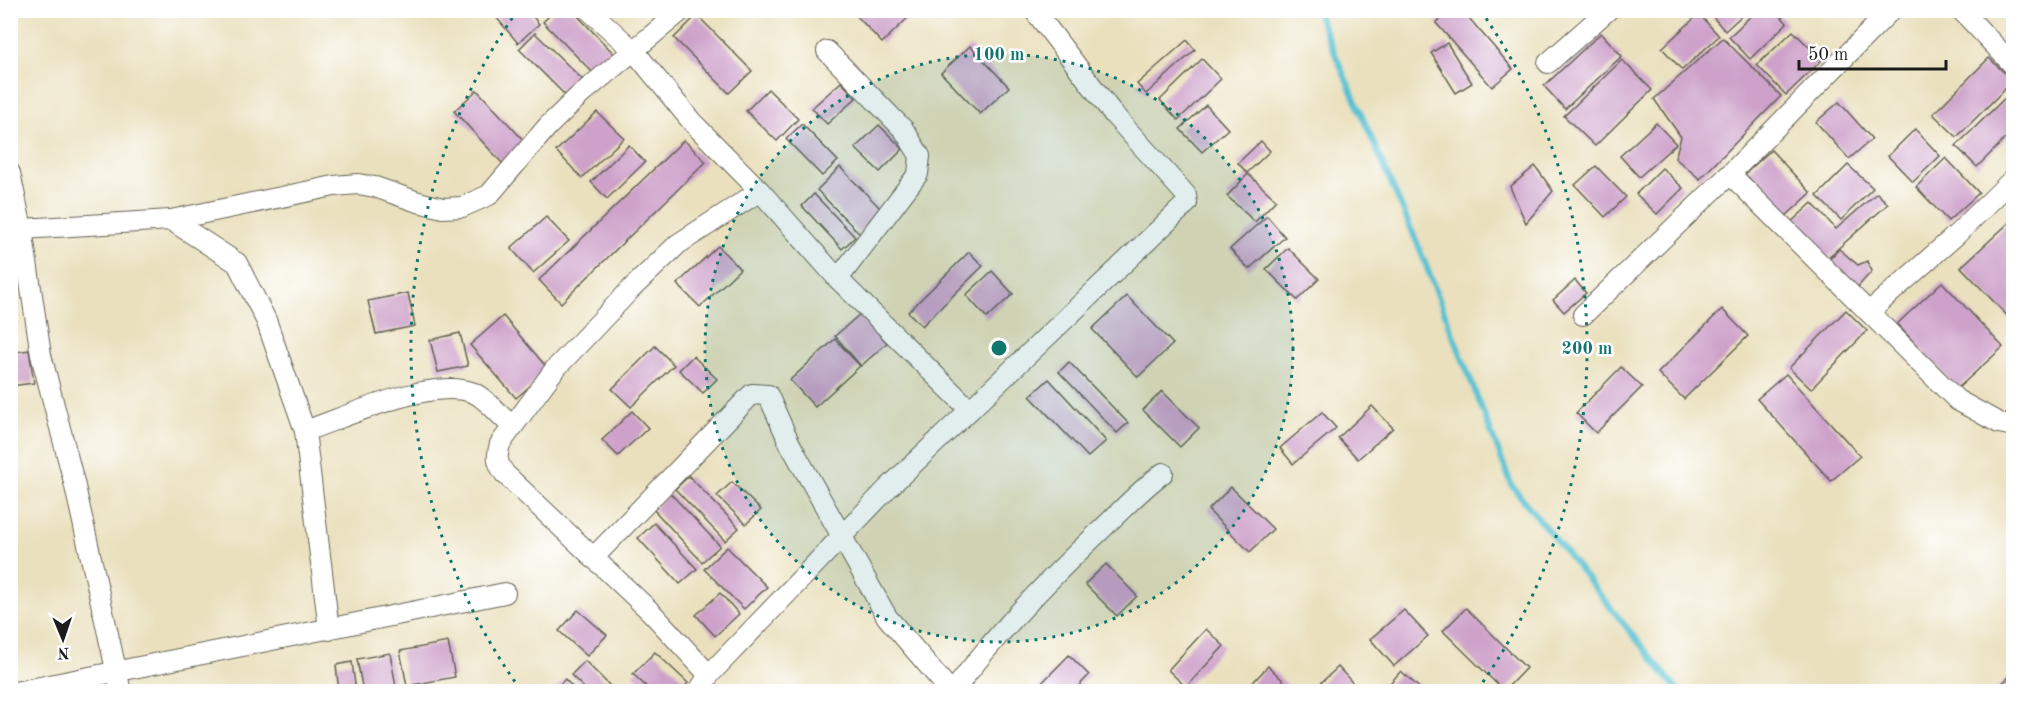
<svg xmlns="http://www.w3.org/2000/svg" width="2024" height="702" viewBox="0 0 2024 702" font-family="'Old Standard TT',serif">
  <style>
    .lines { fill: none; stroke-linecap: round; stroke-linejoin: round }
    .stream { stroke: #55c0d0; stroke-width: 6 }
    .building { fill: #cda1ca }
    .minor-casing { stroke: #646154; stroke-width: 22 }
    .minor { stroke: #fff; stroke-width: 20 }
    .ring { fill: none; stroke: #0f766e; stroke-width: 3; stroke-dasharray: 3 6 }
    .centre { fill: #0f766e; stroke: #fff; stroke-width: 3 }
    .ring-label { font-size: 18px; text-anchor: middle; font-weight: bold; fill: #0f766e; stroke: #fff; stroke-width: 5; stroke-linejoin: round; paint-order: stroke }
  </style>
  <rect width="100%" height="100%" fill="#fff"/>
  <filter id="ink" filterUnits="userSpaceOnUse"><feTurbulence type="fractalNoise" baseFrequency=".0167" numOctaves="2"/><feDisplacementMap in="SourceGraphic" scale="12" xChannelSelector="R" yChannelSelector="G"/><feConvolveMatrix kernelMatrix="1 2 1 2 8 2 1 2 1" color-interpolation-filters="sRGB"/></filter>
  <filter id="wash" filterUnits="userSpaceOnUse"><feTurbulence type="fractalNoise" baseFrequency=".008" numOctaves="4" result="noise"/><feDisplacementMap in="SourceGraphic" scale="24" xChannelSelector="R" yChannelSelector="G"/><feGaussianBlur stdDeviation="1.35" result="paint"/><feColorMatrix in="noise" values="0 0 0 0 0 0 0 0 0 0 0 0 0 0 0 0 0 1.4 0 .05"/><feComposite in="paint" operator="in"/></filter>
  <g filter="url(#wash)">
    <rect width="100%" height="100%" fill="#eae0bd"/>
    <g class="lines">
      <polyline class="stream" points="1316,10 1418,245 1512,486 1679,692"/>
    </g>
    <g id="blocks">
      <g class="building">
        <polygon points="490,10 527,10 539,24 518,43"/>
        <polygon points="555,10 572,10 615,55 595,75 543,22"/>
        <polygon points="862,10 916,10 882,43 856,15"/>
        <polygon points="1451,10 1462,10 1513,69 1492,87 1436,23"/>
        <polygon points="1707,10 1748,10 1725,31"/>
        <polygon points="1757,10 1775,10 1787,23 1750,59 1729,37"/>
        <polygon points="1699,14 1719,36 1682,70 1662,48"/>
        <polygon points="697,15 752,71 729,93 674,38"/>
        <polygon points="1793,31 1822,60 1786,95 1757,65"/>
        <polygon points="535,33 584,81 567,97 519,49"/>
        <polygon points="1601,33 1622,56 1565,109 1544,86"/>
        <polygon points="1723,38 1781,96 1700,179 1675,158 1681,137 1654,99"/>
        <polygon points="1187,40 1195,50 1146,94 1137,84"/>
        <polygon points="1447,43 1472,83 1456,93 1431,53"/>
        <polygon points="970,46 1009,87 980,114 941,73"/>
        <polygon points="1989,58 2013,81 1957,137 1933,114"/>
        <polygon points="1202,59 1221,79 1178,120 1160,100"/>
        <polygon points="1622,60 1652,90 1595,146 1564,116"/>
        <polygon points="841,82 856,98 827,124 812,108"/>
        <polygon points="768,89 798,119 777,141 746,111"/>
        <polygon points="2014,89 2014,130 1977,167 1956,146"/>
        <polygon points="477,90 526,143 503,164 454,111"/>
        <polygon points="1839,102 1872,139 1849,159 1816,122"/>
        <polygon points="1206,105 1228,129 1202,152 1180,129"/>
        <polygon points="597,112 624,138 582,178 556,151"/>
        <polygon points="1656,123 1676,144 1639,177 1620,156"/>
        <polygon points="802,124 838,161 822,176 786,139"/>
        <polygon points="879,125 903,149 880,172 855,148"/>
        <polygon points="1915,129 1940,156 1913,182 1888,156"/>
        <polygon points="684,140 706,162 561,303 539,280"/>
        <polygon points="1261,141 1270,151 1247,173 1238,163"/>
        <polygon points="629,145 645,162 607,199 591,182"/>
        <polygon points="1771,150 1811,193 1785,217 1745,174"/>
        <polygon points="1946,158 1979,193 1948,221 1916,187"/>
        <polygon points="1848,165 1873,188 1841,220 1817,196"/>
        <polygon points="1535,166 1553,191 1526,223 1510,187"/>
        <polygon points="1596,166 1626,197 1605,217 1575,185"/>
        <polygon points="840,167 884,212 861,235 817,190"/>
        <polygon points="1662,168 1683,188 1657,214 1636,194"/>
        <polygon points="1248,174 1276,200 1255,222 1227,196"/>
        <polygon points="1877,193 1888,204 1823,262 1789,224 1812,203 1836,229"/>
        <polygon points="814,194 855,237 842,249 802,206"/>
        <polygon points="1267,216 1285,237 1249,269 1230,249"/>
        <polygon points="546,217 569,241 533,273 511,248"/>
        <polygon points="2014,218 2012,272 2014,323 1961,267"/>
        <polygon points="718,246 740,269 700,307 677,284"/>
        <polygon points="1288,248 1319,279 1297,300 1266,269"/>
        <polygon points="1839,249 1858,265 1867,261 1872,271 1856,289 1826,263"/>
        <polygon points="969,252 983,266 922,326 908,312"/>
        <polygon points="992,271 1013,294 987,318 966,295"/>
        <polygon points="1575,280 1586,293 1564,312 1553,300"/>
        <polygon points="1942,282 2003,347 1957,389 1897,324"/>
        <polygon points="408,293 415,326 376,334 368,301"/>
        <polygon points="1127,296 1173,344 1138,377 1092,329"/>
        <polygon points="1722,309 1748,336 1684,399 1658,373"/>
        <polygon points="1846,310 1867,331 1811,389 1789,368"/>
        <polygon points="861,313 887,343 861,366 835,336"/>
        <polygon points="503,316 549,370 516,398 470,345"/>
        <polygon points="460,333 468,366 438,372 430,340"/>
        <polygon points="835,339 860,366 815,407 790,380"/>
        <polygon points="655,346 674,365 631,407 612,389"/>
        <polygon points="29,350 34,383 10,386 10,353"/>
        <polygon points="693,356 717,379 703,393 679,370"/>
        <polygon points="1069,362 1128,423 1117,433 1059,372"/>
        <polygon points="1621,367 1642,387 1596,433 1576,413"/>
        <polygon points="1786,374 1860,456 1831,481 1757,399"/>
        <polygon points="1049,379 1106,441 1088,457 1030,396"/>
        <polygon points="1162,391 1199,428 1180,447 1143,410"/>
        <polygon points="1372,406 1393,428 1358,459 1338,438"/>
        <polygon points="632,411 648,428 618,456 602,440"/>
        <polygon points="1322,412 1336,428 1293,464 1280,448"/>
        <polygon points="689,476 739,528 725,541 675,489"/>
        <polygon points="732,482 761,510 746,524 717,496"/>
        <polygon points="1231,487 1273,529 1250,552 1208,510"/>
        <polygon points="670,493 720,546 702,562 653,509"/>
        <polygon points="654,523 697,569 680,584 638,538"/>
        <polygon points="727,547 767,587 744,609 704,569"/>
        <polygon points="1106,564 1137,596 1117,616 1085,584"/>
        <polygon points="720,593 739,614 715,636 696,615"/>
        <polygon points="1466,608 1526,668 1504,691 1443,631"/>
        <polygon points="578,610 607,635 587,656 559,631"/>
        <polygon points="1404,610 1428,636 1394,666 1370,639"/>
        <polygon points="1206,629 1224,646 1186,687 1168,670"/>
        <polygon points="448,642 455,677 407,686 400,651"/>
        <polygon points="655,652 688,683 680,692 652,692 633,674"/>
        <polygon points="390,653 397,692 363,692 357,659"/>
        <polygon points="1069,655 1089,675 1073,692 1033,692"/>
        <polygon points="585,661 616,692 588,692 571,675"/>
        <polygon points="352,662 356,692 339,692 336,665"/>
        <polygon points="1268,666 1295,692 1244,692"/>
        <polygon points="1338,667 1361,692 1311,692"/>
        <polygon points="1401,671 1424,692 1382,692"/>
        <polygon points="2010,676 2014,679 2014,692 1993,692"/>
        <polygon points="565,679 577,692 552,692"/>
      </g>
    </g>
  </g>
  <g filter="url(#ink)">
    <use href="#blocks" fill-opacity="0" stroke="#646154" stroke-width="1.5"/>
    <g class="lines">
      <g class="minor-casing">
        <g id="minor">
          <polyline points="589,10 635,52 692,122 760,191 838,279 970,410"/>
          <polyline points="1961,10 2014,66"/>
          <polyline points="827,51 904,130 920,156 918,174 838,279"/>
          <polyline points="1548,63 1608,10"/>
          <polyline points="10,173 22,229 41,355 74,482 121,692"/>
          <polyline points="1730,174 1957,400 1999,423 2014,426"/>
          <polyline points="171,220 334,186 358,184 375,187 418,202 443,208 462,207 489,195 548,126 579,96 682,10"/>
          <polyline points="10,233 22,229 171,220 237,263 266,320 305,431 329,630"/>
          <polyline points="1869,312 1955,236 2014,178"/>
          <polyline points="1583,315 1730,174 1891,10"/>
          <path d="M305,431C346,417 433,376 474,393C487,399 501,417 512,426"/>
          <polyline points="593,558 752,394 768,395 790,444 887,617 951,692"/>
          <path d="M709,675L651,612L505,474C497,463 496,457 500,444L555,369L631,289L678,244L760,191"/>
          <polyline points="15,692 505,593"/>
          <polyline points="698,692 709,675 888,488 1187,203 1186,195 1114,115 1034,10"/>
          <path d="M953,692C997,632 1049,579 1102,529C1123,509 1141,489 1163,473"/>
        </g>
      </g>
      <use href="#minor" class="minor"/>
    </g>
  </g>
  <circle cx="999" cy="348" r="294" fill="#0f766e" fill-opacity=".12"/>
  <g class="ring">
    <circle cx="999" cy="348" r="294"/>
    <path d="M520 689A588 588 0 0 1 517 11M1481 11A588 588 0 0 1 1478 689"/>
  </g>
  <circle cx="999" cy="348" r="9" class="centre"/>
  <g class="ring-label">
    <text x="999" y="60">100 m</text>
    <text x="1587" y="354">200 m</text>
  </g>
  <rect width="2024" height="702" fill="none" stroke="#fff" stroke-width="36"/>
  <g transform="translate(63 639) rotate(178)" stroke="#ffffff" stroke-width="4.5" paint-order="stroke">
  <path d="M0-4.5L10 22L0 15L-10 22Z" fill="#1c1c1c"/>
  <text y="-9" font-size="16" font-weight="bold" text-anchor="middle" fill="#1c1c1c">N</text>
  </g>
  <path d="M1799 60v9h147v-9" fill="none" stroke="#1c1c1c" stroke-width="3"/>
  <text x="1808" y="60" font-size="18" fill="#1c1c1c" stroke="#ffffff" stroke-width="4.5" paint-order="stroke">50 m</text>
</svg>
